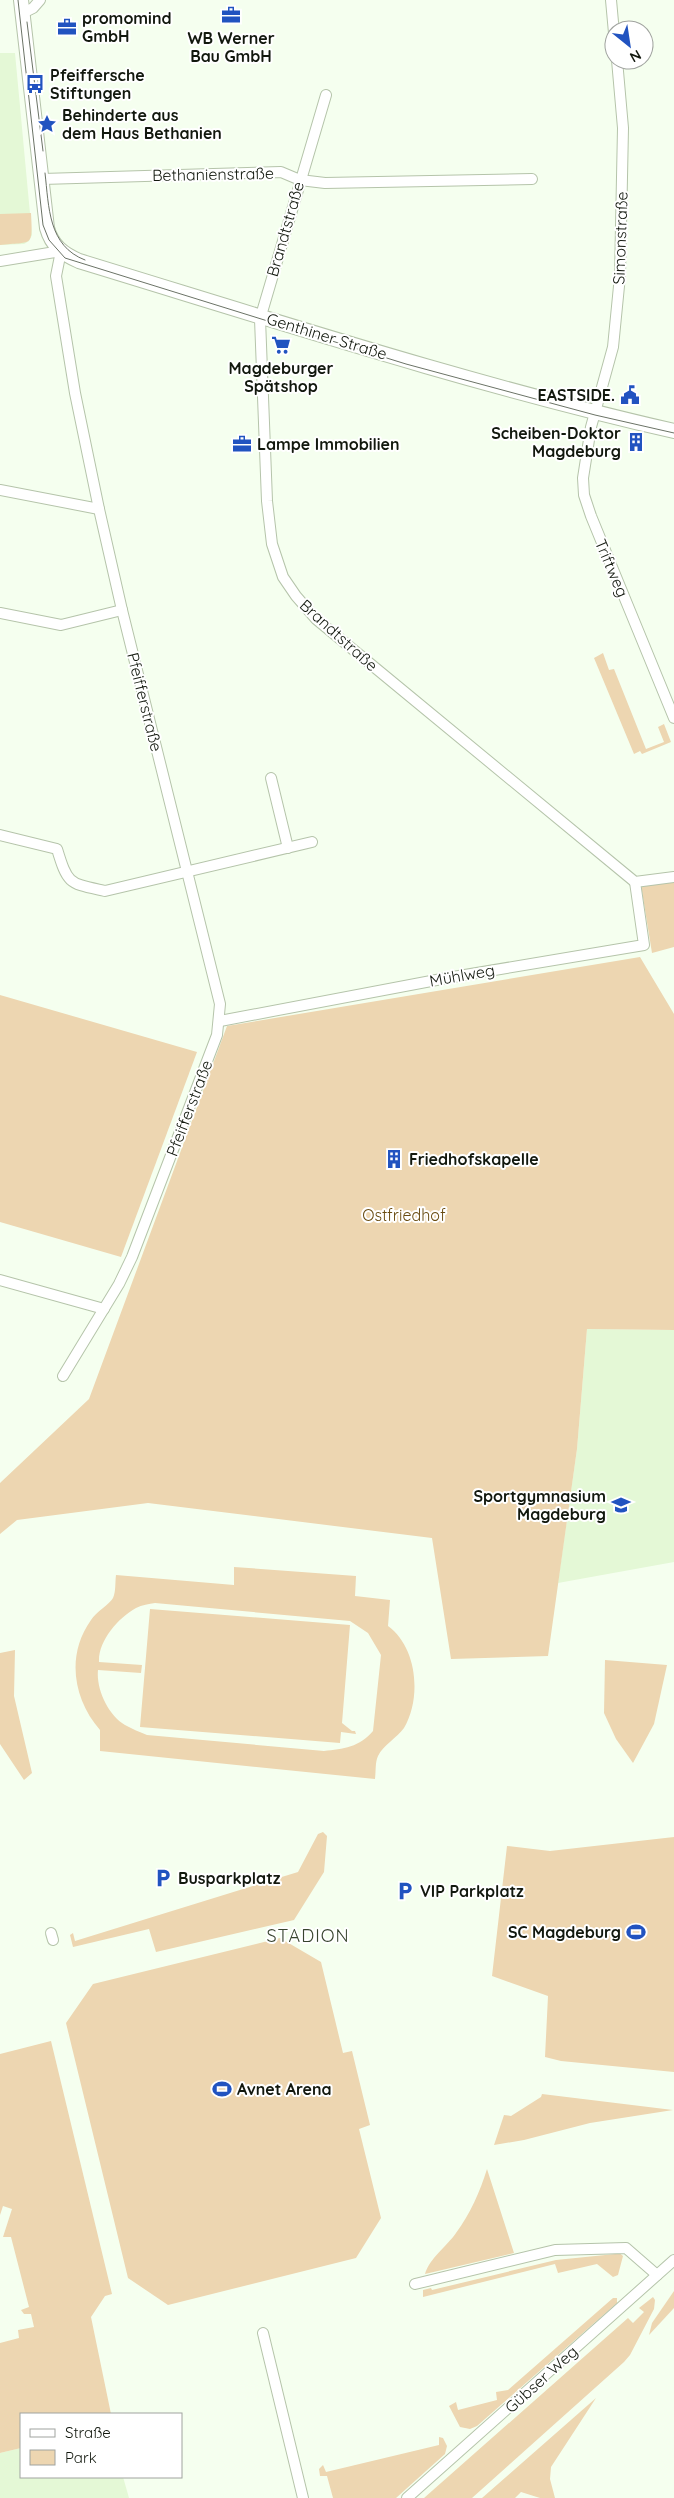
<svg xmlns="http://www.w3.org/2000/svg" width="674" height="2498" viewBox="0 0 674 2498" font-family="Quicksand,sans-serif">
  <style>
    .built { fill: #e4f8d6 }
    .green { fill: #edd6b1; fill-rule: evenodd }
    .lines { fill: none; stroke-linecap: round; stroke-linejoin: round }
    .street-casing { stroke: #b5c4aa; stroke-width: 12 }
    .secondary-casing { stroke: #b5c4aa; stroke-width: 16 }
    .street { stroke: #fff; stroke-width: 10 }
    .secondary { stroke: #fff; stroke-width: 14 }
    .tram { stroke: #6b7366; stroke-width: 1 }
    .labels { text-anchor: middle; stroke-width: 4; stroke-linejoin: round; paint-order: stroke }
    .poi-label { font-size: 16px; font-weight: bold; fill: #12180e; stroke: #fff; text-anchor: start }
    .street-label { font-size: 16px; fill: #12180e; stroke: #fff }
    .park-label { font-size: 16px; fill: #694b10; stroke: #fff }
    .neighbourhood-label { font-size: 18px; letter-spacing: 1px; fill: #37432e; stroke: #fff }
  </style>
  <rect width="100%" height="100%" fill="#f5ffef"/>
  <g class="built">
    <polygon points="0,53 15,53 32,235 29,241 24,244 0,245"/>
    <polygon points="587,1329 674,1330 674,1562 558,1583 577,1449"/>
    <polygon points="21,2448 21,2477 123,2477 129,2498 0,2498 0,2453"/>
  </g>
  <g class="green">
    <path d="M31,213C33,249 32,241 0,245V214Z"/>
    <polygon points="603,653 609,670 614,669 646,749 664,742 658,727 664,724 671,742 642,754 640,751 634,754 594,658"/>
    <polygon points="674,879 674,947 652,953 641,885"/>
    <polygon points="640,957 674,1014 674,1330 587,1329 577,1449 548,1656 451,1659 432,1538 148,1503 17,1520 0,1534 0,1483 89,1399 227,1026"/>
    <polygon points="0,995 197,1052 121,1257 0,1222"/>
    <path d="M234,1567L356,1576L355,1596L390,1600L388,1626C417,1647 422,1697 404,1728C397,1738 383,1745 378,1756C375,1762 376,1772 375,1779L100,1751V1730C73,1699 66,1655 91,1620C96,1612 110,1604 113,1598C116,1592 115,1582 116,1575L234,1585ZM155,1603L350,1621L368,1633L381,1655L373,1731C360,1747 343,1749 324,1751L147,1735C140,1732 132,1729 125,1725C108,1715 96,1689 98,1670L141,1673L142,1665L99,1662C98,1641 118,1618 136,1608C142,1605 149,1604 155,1603Z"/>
    <polygon points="150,1609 350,1625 342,1723 352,1731 355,1731 356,1734 341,1732 340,1743 140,1727"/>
    <polygon points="15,1650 14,1696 32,1773 24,1780 0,1744 0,1653"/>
    <polygon points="605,1660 667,1665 654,1724 633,1763 616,1739 604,1713"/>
    <polygon points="323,1832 327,1836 324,1872 294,1920 156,1952 149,1929 73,1947 70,1935 73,1933 75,1941 298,1872 318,1834"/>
    <polygon points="674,1837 674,2072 561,2061 545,2057 548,1996 492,1976 507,1846 550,1851"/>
    <polygon points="280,1938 321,1962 343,2053 352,2051 370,2125 359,2129 381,2218 356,2258 168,2305 128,2278 66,2023 93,1984"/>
    <polygon points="51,2041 112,2294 105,2296 91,2317 111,2414 21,2414 21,2448 0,2453 0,2343 19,2338 18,2330 34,2327 31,2314 24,2314 21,2310 29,2307 11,2237 3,2237 12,2209 3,2206 0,2215 0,2054"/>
    <polygon points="542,2094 673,2110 590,2123 524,2140 494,2145 504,2115 511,2116 541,2097"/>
    <path d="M487,2169L514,2253L425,2274C429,2259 447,2246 456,2233C470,2214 480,2192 487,2169Z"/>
    <polygon points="616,2250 623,2256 618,2275 613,2277 597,2264 558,2273 555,2264 423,2297 423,2290 431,2288 432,2290 556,2260 615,2254"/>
    <polygon points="674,2291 674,2308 649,2335 652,2323"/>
    <polygon points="653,2297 655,2300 654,2309 630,2355 624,2362 472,2498 424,2498 628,2318 633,2323 644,2312 639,2308"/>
    <polygon points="613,2298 617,2298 617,2303 477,2426 470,2429 460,2427 449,2406 456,2402 458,2410 497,2400 496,2392 508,2390"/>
    <polygon points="596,2398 551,2467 550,2479 555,2498 540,2498 521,2492 515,2498 482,2498"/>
    <polygon points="439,2437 443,2438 447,2446 445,2454 396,2498 333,2498 327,2476 320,2476 319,2469 323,2465 326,2472 439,2445"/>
  </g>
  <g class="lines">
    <g class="street-casing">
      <g id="street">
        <polyline points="611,0 614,33"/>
        <polyline points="23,13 33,8 40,0"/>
        <polyline points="617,60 623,128 620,276 613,347 591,427 583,478 584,495 591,516 674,718"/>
        <polyline points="326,95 260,319 267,501 272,544 283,577 296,596 316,619 635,882 674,877"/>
        <polyline points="42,179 281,172 300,180 325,183 532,179"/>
        <polyline points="0,261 61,251 56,276 75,393 99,509 122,610 220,1004 217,1035 132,1257 119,1284 63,1376"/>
        <polyline points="0,490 99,509"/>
        <polyline points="0,613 61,625 122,610"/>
        <polyline points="271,778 288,848"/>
        <path d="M0,835L57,849C68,885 69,883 105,891L312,842"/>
        <polyline points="220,1021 447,978 644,945 635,882"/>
        <polyline points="0,1280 104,1309"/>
        <polyline points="51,1933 53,1940"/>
        <polyline points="415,2284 555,2250 626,2248 657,2275"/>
        <polyline points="263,2333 303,2498"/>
        <polyline points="407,2498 674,2260"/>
      </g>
    </g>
    <g class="secondary-casing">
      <path id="secondary" d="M21,0L47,228C52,246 63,254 79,261C276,321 473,385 674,431"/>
    </g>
    <use href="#street" class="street"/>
    <use href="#secondary" class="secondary"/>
    <g class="tram">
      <polyline points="18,0 43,225 49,240 65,258 406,364 595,415 674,433"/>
      <polyline points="27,22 43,151"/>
      <path d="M45,173C49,207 48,246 85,260"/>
    </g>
  </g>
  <defs>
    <g id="office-bare" transform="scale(1.5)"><path d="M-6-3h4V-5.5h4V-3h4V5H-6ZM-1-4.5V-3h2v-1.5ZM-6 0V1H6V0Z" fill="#2153c0" stroke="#fff" stroke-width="2.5" paint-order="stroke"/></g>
    <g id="bus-bare" transform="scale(1.5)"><path d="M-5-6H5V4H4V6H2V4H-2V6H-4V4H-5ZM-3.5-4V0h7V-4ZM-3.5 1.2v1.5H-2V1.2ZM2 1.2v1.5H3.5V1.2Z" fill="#2153c0" stroke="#fff" stroke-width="2.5" paint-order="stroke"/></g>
    <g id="sight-bare" transform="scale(1.5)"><path d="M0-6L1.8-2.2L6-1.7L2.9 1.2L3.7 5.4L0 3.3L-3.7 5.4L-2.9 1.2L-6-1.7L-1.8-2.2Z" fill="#2153c0" stroke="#fff" stroke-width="2.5" paint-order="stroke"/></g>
    <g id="supermarket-bare" transform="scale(1.5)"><path d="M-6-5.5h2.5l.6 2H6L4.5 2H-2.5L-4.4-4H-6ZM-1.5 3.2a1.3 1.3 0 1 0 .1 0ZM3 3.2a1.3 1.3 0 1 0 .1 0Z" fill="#2153c0" stroke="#fff" stroke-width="2.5" paint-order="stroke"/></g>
    <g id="civic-bare" transform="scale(1.5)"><path d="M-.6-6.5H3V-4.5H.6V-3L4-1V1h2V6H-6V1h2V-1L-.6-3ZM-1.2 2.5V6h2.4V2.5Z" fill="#2153c0" stroke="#fff" stroke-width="2.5" paint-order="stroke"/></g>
    <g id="building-bare" transform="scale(1.5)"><path d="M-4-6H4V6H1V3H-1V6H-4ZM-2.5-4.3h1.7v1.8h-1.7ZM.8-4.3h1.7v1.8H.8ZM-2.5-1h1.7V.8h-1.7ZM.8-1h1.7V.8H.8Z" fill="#2153c0" stroke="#fff" stroke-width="2.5" paint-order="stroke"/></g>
    <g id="school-bare" transform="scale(1.5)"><path d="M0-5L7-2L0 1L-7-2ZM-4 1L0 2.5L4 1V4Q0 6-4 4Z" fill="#2153c0" stroke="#fff" stroke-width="2.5" paint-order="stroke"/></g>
    <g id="parking-bare" transform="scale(1.5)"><path d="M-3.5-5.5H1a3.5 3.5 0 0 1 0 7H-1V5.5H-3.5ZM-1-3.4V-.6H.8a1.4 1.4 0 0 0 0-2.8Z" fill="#2153c0" stroke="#fff" stroke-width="2.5" paint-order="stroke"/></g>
    <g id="stadium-bare" transform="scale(1.5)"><path d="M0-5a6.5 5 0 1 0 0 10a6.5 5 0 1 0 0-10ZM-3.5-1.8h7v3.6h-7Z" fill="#2153c0" stroke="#fff" stroke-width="2.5" paint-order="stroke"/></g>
  </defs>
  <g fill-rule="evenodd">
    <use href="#office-bare" x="231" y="15"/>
    <use href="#office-bare" x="67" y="27"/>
    <use href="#bus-bare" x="35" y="84"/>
    <use href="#sight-bare" x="47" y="124"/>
    <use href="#supermarket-bare" x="281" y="345"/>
    <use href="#civic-bare" x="630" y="395"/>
    <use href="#building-bare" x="636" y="442"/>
    <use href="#office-bare" x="242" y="444"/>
    <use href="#building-bare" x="394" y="1159"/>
    <use href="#school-bare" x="621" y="1505"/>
    <use href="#parking-bare" x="163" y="1878"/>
    <use href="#parking-bare" x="405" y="1891"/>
    <use href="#stadium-bare" x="636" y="1932"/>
    <use href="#stadium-bare" x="222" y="2089"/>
  </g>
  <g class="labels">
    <g class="poi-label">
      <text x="82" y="24">promomind<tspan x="82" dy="18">GmbH</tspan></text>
      <text x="231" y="44" text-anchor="middle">WB Werner<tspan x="231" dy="18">Bau GmbH</tspan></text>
      <text x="50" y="81">Pfeiffersche<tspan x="50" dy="18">Stiftungen</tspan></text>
      <text x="62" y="121">Behinderte aus<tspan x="62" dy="18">dem Haus Bethanien</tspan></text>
      <text x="281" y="374" text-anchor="middle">Magdeburger<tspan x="281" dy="18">Spätshop</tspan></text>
      <text x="615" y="401" text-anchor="end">EASTSIDE.</text>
      <text x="621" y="439" text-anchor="end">Scheiben-Doktor<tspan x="621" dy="18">Magdeburg</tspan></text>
      <text x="257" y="450">Lampe Immobilien</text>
      <text x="409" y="1165">Friedhofskapelle</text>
      <text x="606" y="1502" text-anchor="end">Sportgymnasium<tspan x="606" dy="18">Magdeburg</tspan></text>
      <text x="178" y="1884">Busparkplatz</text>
      <text x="420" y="1897">VIP Parkplatz</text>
      <text x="621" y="1938" text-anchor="end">SC Magdeburg</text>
      <text x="237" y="2095">Avnet Arena</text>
    </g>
    <g class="street-label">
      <text transform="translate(213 174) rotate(-1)" y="6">Bethanienstraße</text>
      <text transform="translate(285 229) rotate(-74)" y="6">Brandtstraße</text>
      <text transform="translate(620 238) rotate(-88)" y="6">Simonstraße</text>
      <text transform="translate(327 336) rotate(17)" y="6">Genthiner Straße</text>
      <text transform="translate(612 568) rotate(67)" y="6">Triftweg</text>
      <text transform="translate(339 635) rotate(42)" y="6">Brandtstraße</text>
      <text transform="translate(145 702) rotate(76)" y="6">Pfeifferstraße</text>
      <text transform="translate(462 975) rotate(-10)" y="6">Mühlweg</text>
      <text transform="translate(189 1108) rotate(-69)" y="6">Pfeifferstraße</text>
      <text transform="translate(541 2379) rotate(-42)" y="6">Gübser Weg</text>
    </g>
    <g class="park-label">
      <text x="404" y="1221">Ostfriedhof</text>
    </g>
    <g class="neighbourhood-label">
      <text x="308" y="1942">STADION</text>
    </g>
  </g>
  <rect x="20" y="2413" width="162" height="65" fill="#ffffff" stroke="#a0a39f"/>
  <rect x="30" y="2429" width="25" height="8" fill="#ffffff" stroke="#a0a39f"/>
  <text x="65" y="2438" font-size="15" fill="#12180e">Straße</text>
  <rect x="30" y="2450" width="25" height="15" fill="#edd6b1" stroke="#a0a39f"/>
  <text x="65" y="2463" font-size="15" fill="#12180e">Park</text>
  <g transform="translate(629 45) rotate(150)"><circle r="24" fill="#ffffff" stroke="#a0a39f"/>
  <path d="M0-4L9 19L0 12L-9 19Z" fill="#2153c0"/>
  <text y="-8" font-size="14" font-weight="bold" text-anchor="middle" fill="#12180e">N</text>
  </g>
</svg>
